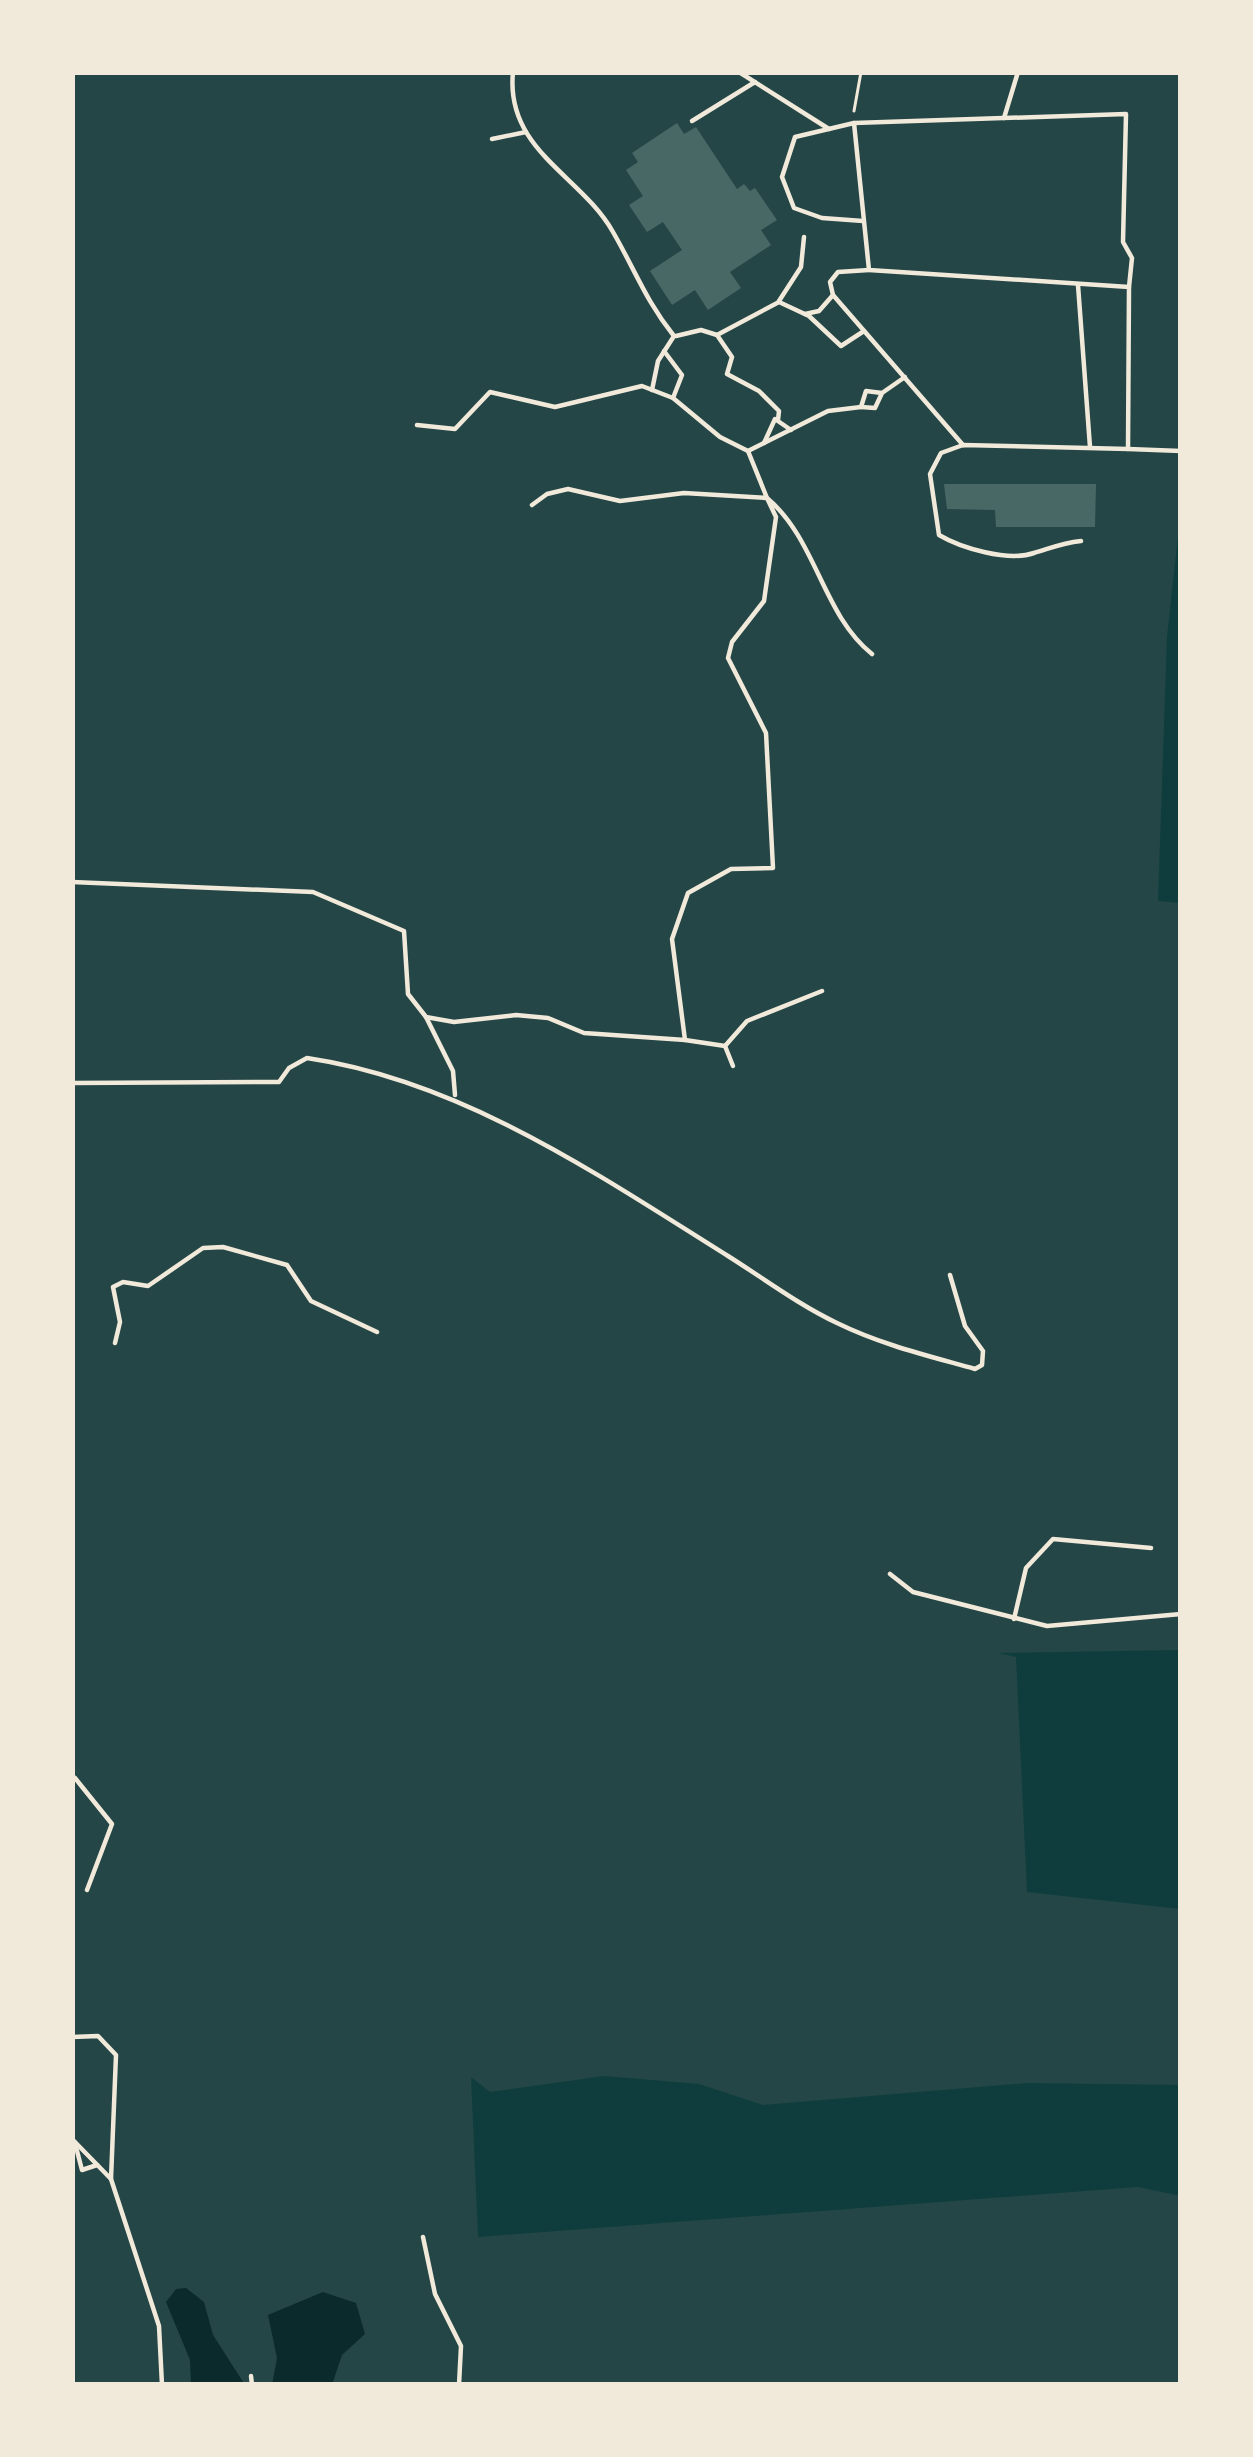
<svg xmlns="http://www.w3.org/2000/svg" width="1253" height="2457" viewBox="0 0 1253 2457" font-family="'Golos Text',sans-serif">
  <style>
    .green { fill: #244646 }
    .water { fill: #0a2a2b }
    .building { fill: #486865 }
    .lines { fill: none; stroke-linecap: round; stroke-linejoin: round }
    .path { stroke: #f1e9da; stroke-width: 3 }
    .service { stroke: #f1e9da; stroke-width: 4.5 }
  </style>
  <rect width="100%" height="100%" fill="#0f3d3e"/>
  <polygon class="green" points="72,72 1181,72 1181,508 1167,637 1158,901 1181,903 1181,1650 998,1653 1016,1657 1027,1892 1181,1909 1181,2085 1027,2083 763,2105 699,2084 604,2076 490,2092 471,2077 478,2237 1138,2187 1181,2196 1181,2385 72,2385"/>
  <g class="water">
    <polygon points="186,2288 204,2302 213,2335 245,2385 191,2385 190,2360 166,2302 176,2289"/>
    <polygon points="323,2292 356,2303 365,2334 342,2355 332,2385 272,2385 277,2358 268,2315"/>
  </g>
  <g class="building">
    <polygon points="677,123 684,134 696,127 737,189 744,184 750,191 755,188 777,220 761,230 771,245 730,272 741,288 708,310 695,290 672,305 650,271 682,250 663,222 647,232 629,205 643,196 626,170 638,162 632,153"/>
    <polygon points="944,484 1096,484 1095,527 996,527 995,510 947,509"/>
  </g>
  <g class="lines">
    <polyline class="path" points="854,111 861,72"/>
    <g class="service">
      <path d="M513,72C505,150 581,175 613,232C635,270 646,301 674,336L658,361L652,390"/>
      <polyline points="739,72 829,129"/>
      <polyline points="1004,118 1018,72"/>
      <polyline points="692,121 755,82"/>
      <path d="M854,123L869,270L1129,287L1128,449L963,445L941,453L930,474L939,535C961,548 1008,562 1034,553C1051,548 1062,543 1081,541"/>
      <polyline points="492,139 526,132"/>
      <polyline points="863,221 822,218 794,208 782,177 795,137 854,123 1126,114 1123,242 1132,258 1129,287"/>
      <polyline points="869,270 838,272 830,282 833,295 963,445"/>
      <polyline points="1078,285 1090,447"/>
      <polyline points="779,301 801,267 804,237"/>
      <polyline points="805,314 819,311 833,295"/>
      <polyline points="717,335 779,302 809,316 841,346 864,331"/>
      <polyline points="676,336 701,330 717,335 732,357 727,374 759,391 779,411 778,420"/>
      <polyline points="664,351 682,375 673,398"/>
      <polyline points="882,393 866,391 861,407 875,408 882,393 905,377"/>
      <polyline points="417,425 455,429 490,392 555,407 642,386 673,398 720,437 748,451 767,498 684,493 620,501 568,489 547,494 532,505"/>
      <polyline points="764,443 775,419 791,430"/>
      <polyline points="1128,449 1181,451"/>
      <polyline points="748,451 828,411 861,407"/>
      <polyline points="72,882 313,892 404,931 408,994 426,1017 454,1022 516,1015 548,1018 584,1033 685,1040"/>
      <path d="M822,991L747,1021L725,1046L685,1040L672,939L688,893L731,869L773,868L766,733L728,658L732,642L764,601L776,517L767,498C817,540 822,614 872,654"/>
      <polyline points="426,1017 453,1071 455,1095"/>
      <polyline points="725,1046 733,1066"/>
      <path d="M72,1083L279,1082L289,1068L307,1058C462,1081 597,1174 728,1256C763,1278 799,1305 837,1323C882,1345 929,1356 975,1369L982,1365L983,1351L965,1326L950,1275"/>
      <polyline points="115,1343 120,1322 113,1287 123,1282 148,1286 203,1248 223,1247 287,1265 311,1301 377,1332"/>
      <polyline points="890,1574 913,1592 1047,1626 1181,1614"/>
      <polyline points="1014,1619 1026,1568 1053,1539 1151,1548"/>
      <polyline points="75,1778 112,1824 87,1890"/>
      <polyline points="72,2037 98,2036 116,2055 111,2179 72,2139"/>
      <polyline points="76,2147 82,2170 97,2165"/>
      <polyline points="111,2179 159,2326 162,2385"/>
      <polyline points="423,2237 435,2294 461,2346 459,2385"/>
      <polyline points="251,2376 252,2385"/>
    </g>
  </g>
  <rect width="1253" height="2457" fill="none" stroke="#f1e9da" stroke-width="150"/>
</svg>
